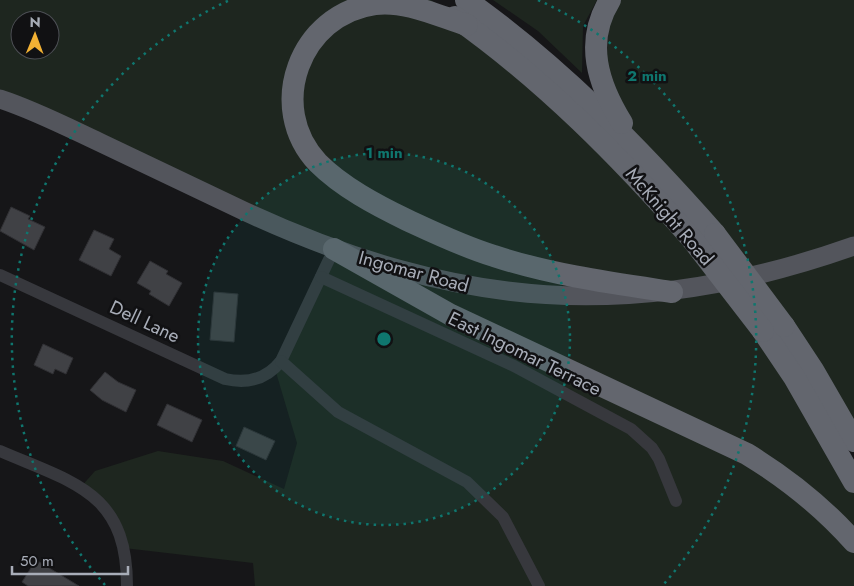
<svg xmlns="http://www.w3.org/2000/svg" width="854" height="586" viewBox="0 0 854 586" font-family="Jost,sans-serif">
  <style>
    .green { fill: #1e261f; fill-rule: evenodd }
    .building { fill: #404145; stroke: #303034 }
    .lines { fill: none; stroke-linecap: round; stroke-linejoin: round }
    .street { stroke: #37383d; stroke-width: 12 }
    .primary { stroke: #53555c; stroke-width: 19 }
    .highway { stroke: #63666e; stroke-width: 22 }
    .highway-bridge { stroke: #63666e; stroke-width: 22 }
    .ring { fill: none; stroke: #0f766e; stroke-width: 2.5; stroke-dasharray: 2.5 5 }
    .labels { text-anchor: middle; stroke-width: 5; stroke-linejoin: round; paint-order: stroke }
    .street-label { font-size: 19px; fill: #a8adb8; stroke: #111113 }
    .centre { fill: #0f766e; stroke: #111113; stroke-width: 2.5 }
    .ring-label { font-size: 15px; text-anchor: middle; font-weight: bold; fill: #0f766e; stroke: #111113; stroke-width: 5; stroke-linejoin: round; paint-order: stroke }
  </style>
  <rect width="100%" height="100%" fill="#161618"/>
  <g class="green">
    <path d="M0,0H431L467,25L676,190L605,92L610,0H854V441L840,416L854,482V586H255L253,563L124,548L117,528L80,488L95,471L158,451L223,461L284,489L297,443L275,369L334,249L0,99ZM20,20H50V50H20Z"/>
    <polygon points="493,0 597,0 583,26 582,73 538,31"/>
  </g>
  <g class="building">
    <polygon points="11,207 30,216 28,219 45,227 34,250 0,231"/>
    <polygon points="94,230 114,239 109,249 121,256 111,276 79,260"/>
    <polygon points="150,261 168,271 166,274 182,283 169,306 149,294 151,291 137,283"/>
    <polygon points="214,292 238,294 234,342 210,340"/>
    <polygon points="43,344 73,358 66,374 55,369 53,374 34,365"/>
    <polygon points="105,372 118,382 136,390 126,412 102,400 90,390"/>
    <polygon points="167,404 202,420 192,442 157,425"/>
    <polygon points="244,427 275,441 266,460 236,446"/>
    <polygon points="36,560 79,586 28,586 22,582"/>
  </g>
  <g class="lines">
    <g class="street">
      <path d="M0,275L225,379C247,384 266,380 281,361L334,249"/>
      <polyline points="321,277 514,366 631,429 652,448 659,459 676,501"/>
      <polyline points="281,361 338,412 467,482 503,517 539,586"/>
      <path d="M0,451C74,483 127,492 127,586"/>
    </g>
    <path class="primary" d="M0,99C34,110 67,127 99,142C148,165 197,189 246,212C456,309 634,324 854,246"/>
    <g class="highway">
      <path d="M466,0C559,66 639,148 715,234"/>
      <path d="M610,0C584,42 598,84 622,123"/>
      <path d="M455,17C544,80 620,157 692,239"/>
      <path d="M467,25C438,16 406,0 375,4C300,14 265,107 318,163C342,187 376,205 407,220C435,233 464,247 494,256C552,275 612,283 672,292"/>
      <path d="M334,249L451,315L747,454C788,479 822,506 854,542"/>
      <polyline points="784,326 813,370 854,441"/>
      <polyline points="763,331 794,377 854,482"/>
    </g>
    <g class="highway-bridge">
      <polyline points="715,234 784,326"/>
      <polyline points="692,239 763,331"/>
    </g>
  </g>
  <circle cx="384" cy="339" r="186" fill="#0f766e" fill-opacity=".12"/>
  <g class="ring">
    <circle cx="384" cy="339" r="186"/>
    <path d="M105 585A372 372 0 0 1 230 0M538 0A372 372 0 0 1 663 585"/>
  </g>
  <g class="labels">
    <g class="street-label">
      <text transform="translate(670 216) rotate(49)" y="7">McKnight Road</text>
      <text transform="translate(414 271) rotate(15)" y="7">Ingomar Road</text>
      <text transform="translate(145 321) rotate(25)" y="7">Dell Lane</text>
      <text transform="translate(525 353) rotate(26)" y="7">East Ingomar Terrace</text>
    </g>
  </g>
  <circle cx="384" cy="339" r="8" class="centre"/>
  <g class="ring-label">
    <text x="647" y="81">2 min</text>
    <text x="384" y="158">1 min</text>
  </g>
  <g transform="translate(35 35) rotate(1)"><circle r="24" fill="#111113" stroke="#4d4f55"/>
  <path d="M0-4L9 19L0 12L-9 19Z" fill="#f2b134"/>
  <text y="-8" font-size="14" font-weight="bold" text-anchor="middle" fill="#a8adb8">N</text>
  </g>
  <path d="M12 566v8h116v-8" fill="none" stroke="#a8adb8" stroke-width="2.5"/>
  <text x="20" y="566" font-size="15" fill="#a8adb8" stroke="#111113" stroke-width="4" paint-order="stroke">50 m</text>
</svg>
